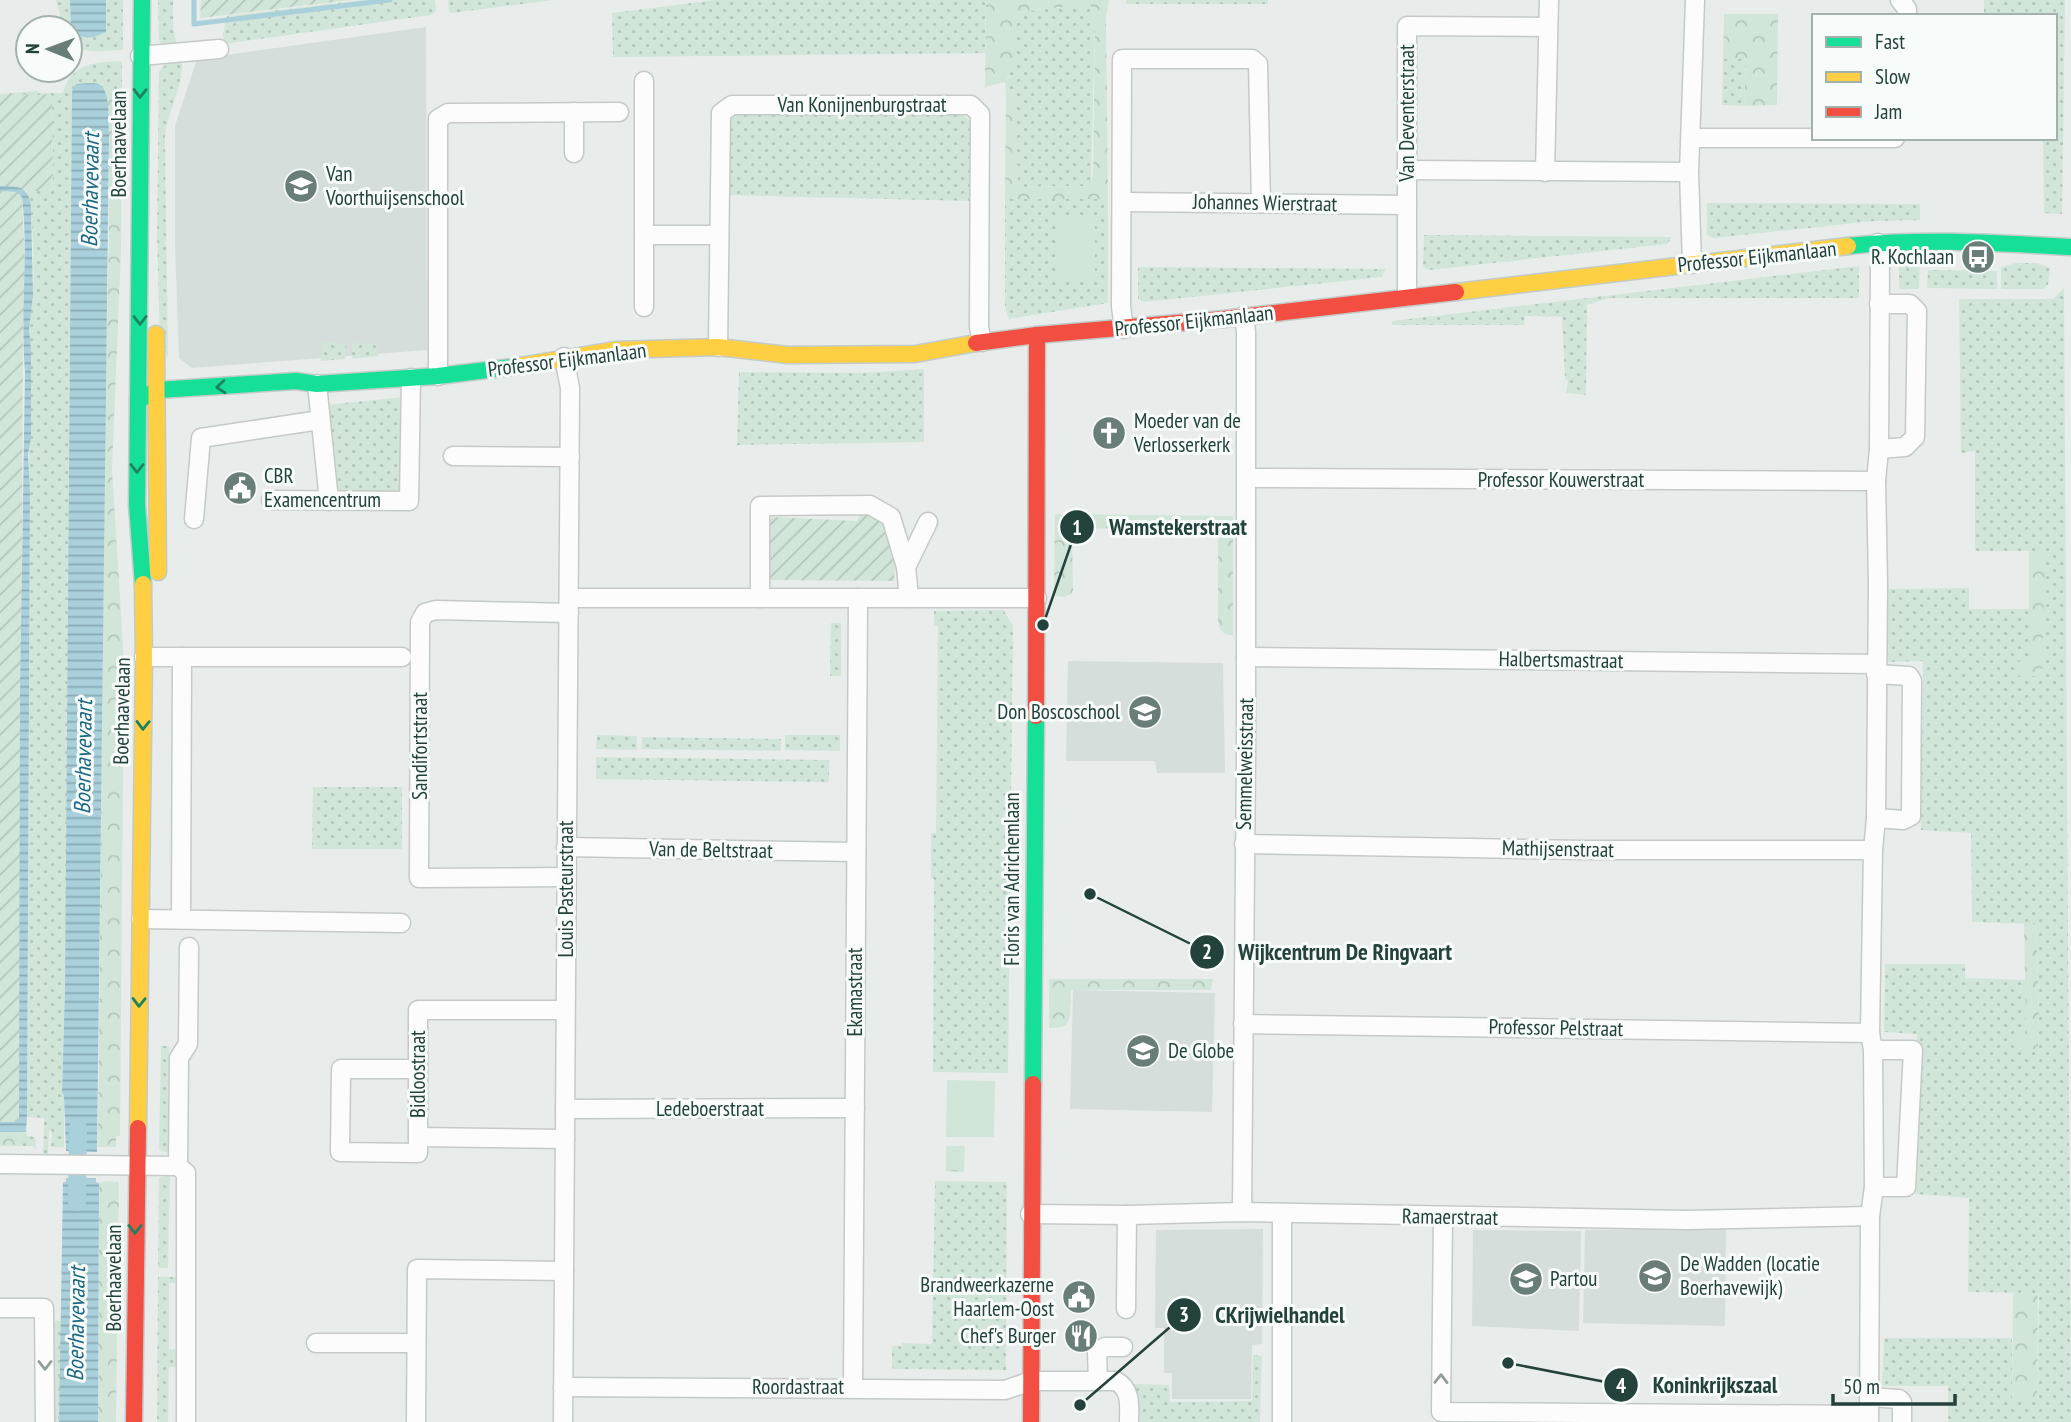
<svg xmlns="http://www.w3.org/2000/svg" width="2071" height="1422" viewBox="0 0 2071 1422" font-family="'PT Sans Narrow',sans-serif">
  <style>
    .built { fill: #d6dedb }
    .grass { fill: url(#grass-dots) }
    .forest { fill: url(#forest-crowns) }
    .garden { fill: url(#garden-furrows) }
    .pitch { fill: #d1e6d9 }
    .water { fill: url(#water-rules) }
    .lines { fill: none; stroke-linecap: round; stroke-linejoin: round }
    .stream { stroke: #a9d0db; stroke-width: 5 }
    .canal { stroke: #a9d0db; stroke-width: 18 }
    .street-casing { stroke: #c5cac8; stroke-width: 21 }
    .fast-casing { stroke: #c3cbc8; stroke-width: 19 }
    .slow-casing { stroke: #c3cbc8; stroke-width: 19 }
    .jam-casing { stroke: #c3cbc8; stroke-width: 19 }
    .street { stroke: #fcfcfc; stroke-width: 18 }
    .fast { stroke: #16e098; stroke-width: 16 }
    .slow { stroke: #ffcf43; stroke-width: 16 }
    .jam { stroke: #f24e42; stroke-width: 16 }
    .oneway { stroke: #1e8161 }
    .oneway2 { stroke: #909f9c }
    .labels { text-anchor: middle; stroke-width: 6; stroke-linejoin: round; paint-order: stroke }
    .street-label { font-size: 21px; fill: #24423c; stroke: #f7fbf9 }
    .poi-label { font-size: 21px; fill: #24423c; stroke: #f7fbf9; text-anchor: start }
    .water-label { font-size: 23px; font-style: italic; fill: #1c6780; stroke: #f7fbf9 }
    .leader { fill: none; stroke: #24423c; stroke-width: 2.5 }
    .callout-dot { fill: #24423c; stroke: #f7fbf9; stroke-width: 2.5 }
    .mark-label { font-size: 21px; text-anchor: middle; font-weight: bold; fill: #fff }
    .callout-label { font-size: 23px; text-anchor: middle; font-weight: bold; fill: #24423c; stroke: #f7fbf9; stroke-width: 6; stroke-linejoin: round; paint-order: stroke }
  </style>
  <defs>
    <pattern id="grass-dots" width="8" height="8" patternUnits="userSpaceOnUse" patternTransform="scale(1.75)"><rect width="8" height="8" fill="#d1e6d9"/><path d="M2 2h.1M6 6h.1" fill="none" stroke="#b3c6bb" stroke-width="1.8" stroke-linecap="round"/></pattern>
    <pattern id="forest-crowns" width="20" height="18" patternUnits="userSpaceOnUse" patternTransform="scale(1.75)"><rect width="20" height="18" fill="#d1e6d9"/><path d="M2 6a3 3 0 1 1 6 0M12 15a3 3 0 1 1 6 0" fill="none" stroke="#b3c6bb"/></pattern>
    <pattern id="garden-furrows" width="10" height="10" patternUnits="userSpaceOnUse" patternTransform="scale(1.75)"><rect width="10" height="10" fill="#d1e6d9"/><path d="M-1 1l2-2M0 10L10 0M9 11l2-2" fill="none" stroke="#b3c6bb"/></pattern>
    <pattern id="water-rules" width="6" height="5" patternUnits="userSpaceOnUse" patternTransform="scale(1.75)"><rect width="6" height="5" fill="#a9d0db"/><path d="M0 2.5h6" fill="none" stroke="#89aab3"/></pattern>
  </defs>
  <rect width="100%" height="100%" fill="#e8edeb"/>
  <g class="built">
    <polygon points="426,27 427,350 192,368 179,358 175,246 175,126 197,59"/>
    <polygon points="1068,661 1223,663 1225,773 1157,773 1155,761 1066,761"/>
    <polygon points="1073,990 1215,993 1212,1112 1070,1109"/>
    <polygon points="1726,1228 1725,1326 1583,1323 1585,1230"/>
    <polygon points="1263,1229 1262,1344 1252,1345 1251,1399 1172,1399 1172,1373 1164,1373 1164,1328 1155,1328 1156,1230"/>
    <polygon points="1473,1230 1581,1231 1579,1331 1472,1326"/>
  </g>
  <g class="grass">
    <path d="M56,0H70L71,31H106V0H123V50C104,50 83,56 70,41V28H64L62,24Z"/>
    <polygon points="158,0 173,0 173,28 178,48 167,50 159,40"/>
    <polygon points="363,0 435,0 436,11 431,15 224,44 223,34 227,16"/>
    <polygon points="448,0 553,0 451,13 449,11"/>
    <polygon points="715,0 986,0 985,53 613,57 612,13"/>
    <rect x="1126" y="0" width="142" height="4"/>
    <polygon points="1984,0 2065,0 2062,214 2044,213 2043,138 2055,138 2055,16 1984,16"/>
    <polygon points="1086,4 1091,6 1095,23 1091,183 1090,186 1020,187 1016,178 1016,101 1006,95 1005,82 1009,77 1014,19 1019,12"/>
    <path d="M182,59C184,86 168,110 165,136L168,357L160,344L157,235L159,71L169,61Z"/>
    <polygon points="1723,59 1746,59 1744,106 1722,105"/>
    <path d="M122,61V90L106,92L104,88L77,84L65,989L62,1092L64,1096V1147H51L52,1131L49,1130L48,1157H43L44,1118L27,1117L30,491C27,437 32,384 29,330C28,320 32,309 33,298C34,278 34,207 27,191H53L52,96L0,94L36,91L40,93H63C71,63 96,62 122,61Z"/>
    <path d="M738,111L958,113C968,116 971,122 973,133L971,201L725,195L726,124L731,115Z"/>
    <polygon points="1005,199 1108,199 1108,303 1009,319 1005,306"/>
    <polygon points="1707,203 1920,204 1920,220 1874,221 1713,238 1707,235"/>
    <polygon points="1424,235 1672,237 1667,244 1429,270 1423,267"/>
    <polygon points="1899,261 1920,261 1919,289 1899,289"/>
    <polygon points="2016,263 2037,263 2050,268 2048,285 2043,289 2001,289 2001,267"/>
    <polygon points="1859,266 1859,298 1609,298 1587,305 1586,395 1566,393 1568,381 1565,378 1562,317 1525,316 1524,325 1392,325 1392,321"/>
    <polygon points="1138,267 1386,269 1381,277 1144,302 1138,299"/>
    <polygon points="1928,270 1997,271 1997,289 1927,288"/>
    <polygon points="2064,288 2071,1422 1948,1422 1948,1386 1882,1386 1884,1338 2012,1338 2012,1398 2037,1398 2039,1296 2038,1293 1968,1292 1969,1198 1915,1194 1917,1034 1884,1032 1885,964 1965,964 1965,978 2026,980 2026,1034 2017,1048 2038,1049 2039,1011 2036,924 1972,922 1971,833 1921,830 1923,661 1886,662 1887,589 1969,588 1969,609 2029,609 2029,661 2019,675 2042,676 2035,551 1975,551 1975,451 1961,453 1959,299 2053,299"/>
    <polygon points="325,342 346,344 345,359 321,361 322,344"/>
    <polygon points="352,343 375,344 379,356 352,359"/>
    <polygon points="924,369 924,442 737,445 739,372 864,373"/>
    <polygon points="403,397 403,487 398,495 339,496 334,487 326,405"/>
    <polygon points="934,611 1001,610 1004,611 1013,626 1008,1073 933,1072 934,879 931,878 931,833 936,833 938,626 934,625"/>
    <polygon points="831,623 841,623 841,676 830,676"/>
    <polygon points="597,735 637,736 637,750 596,749"/>
    <polygon points="785,735 840,735 840,751 785,750"/>
    <polygon points="642,737 781,739 781,751 642,749"/>
    <polygon points="596,757 829,760 829,782 596,779"/>
    <polygon points="313,787 402,787 402,849 312,849"/>
    <polygon points="161,1046 169,1046 168,1153 159,1150"/>
    <polygon points="26,1129 27,1136 35,1137 36,1149 32,1146 19,1146 20,1132"/>
    <polygon points="170,1175 168,1268 158,1268 159,1178"/>
    <polygon points="935,1181 1007,1182 1006,1370 894,1369 892,1367 892,1346 902,1346 902,1343 932,1344"/>
    <polygon points="158,1277 181,1277 181,1283 169,1283 169,1349 183,1350 180,1367 169,1367 168,1422 157,1422"/>
    <polygon points="52,1321 62,1321 59,1422 51,1422"/>
    <polygon points="1253,1355 1262,1356 1260,1422 1134,1422 1134,1384 1169,1385 1170,1402 1252,1401"/>
  </g>
  <g class="forest">
    <polygon points="986,0 1109,0 1106,17 1108,199 1005,199 1006,95 1016,100 1018,184 1021,187 1090,186 1093,175 1095,23 1091,6 1086,4 1019,12 1014,19 1013,69 1005,82 985,87"/>
    <polygon points="1724,14 1778,14 1777,105 1744,106 1746,59 1723,59"/>
    <polygon points="122,90 121,251 112,469 124,662 120,1136 116,1136 116,1147 98,1147 105,417 109,240 109,135 106,92"/>
    <path d="M1055,514L1233,516V635C1222,635 1220,631 1218,621V530L1072,528L1073,590L1071,594L1064,597L1054,596Z"/>
    <polygon points="2029,551 2045,552 2042,676 2019,676 2019,661 2029,661"/>
    <polygon points="2024,923 2036,923 2039,1011 2038,1049 2017,1049 2017,1034 2026,1033"/>
    <polygon points="1049,979 1213,979 1211,990 1071,990 1070,1017 1067,1024 1062,1027 1049,1028"/>
    <polygon points="0,1132 20,1132 19,1146 0,1146"/>
    <polygon points="946,1146 965,1146 964,1172 946,1171"/>
    <polygon points="108,1181 119,1182 116,1422 98,1422 99,1183"/>
    <polygon points="2013,1293 2038,1293 2037,1399 2012,1398"/>
  </g>
  <g class="garden">
    <polygon points="201,0 351,0 200,18"/>
    <polygon points="0,94 52,95 53,191 27,191 12,186 0,186"/>
    <polygon points="0,191 18,192 22,197 26,288 23,327 19,1119 16,1122 0,1122"/>
    <polygon points="863,508 887,523 895,562 894,581 768,580 769,521 772,517 857,521"/>
  </g>
  <g class="pitch">
    <polygon points="1095,217 1095,278 1059,278 1059,218"/>
    <polygon points="947,1080 995,1081 994,1137 946,1137"/>
  </g>
  <g class="water">
    <path d="M70,0H106V32C91,39 85,40 71,31Z"/>
    <path d="M77,84C84,84 95,82 100,85C111,90 108,125 109,135L97,1152L66,1151L64,1096L62,1092L65,989L72,94L73,87Z"/>
    <path d="M0,186C18,186 29,186 31,207L33,296L29,329L31,350V438L28,454L30,491L27,1117L26,1129L23,1132H0V1122H16L19,1119L20,695L25,372C20,313 29,256 22,197L17,192L0,191Z"/>
    <polygon points="66,1178 96,1178 96,1182 99,1183 98,1422 59,1422 63,1182 66,1182"/>
  </g>
  <g class="lines">
    <polyline class="stream" points="194,0 194,24 390,0"/>
    <polyline class="canal" points="77,1202 78,1128"/>
    <g class="street-casing">
      <g id="street">
        <polyline points="1900,0 1907,9 1907,16"/>
        <polyline points="140,56 219,49"/>
        <polyline points="644,81 644,307"/>
        <polyline points="1692,138 1895,138"/>
        <polyline points="574,153 574,112"/>
        <polyline points="1407,170 1689,172"/>
        <polyline points="1545,172 1549,0"/>
        <polyline points="1123,202 1407,205"/>
        <polyline points="644,235 719,235"/>
        <polyline points="1692,264 1689,172 1695,0"/>
        <polyline points="1407,297 1407,26 1547,27"/>
        <polyline points="1124,329 1121,306 1122,59 1252,59 1258,64 1261,203"/>
        <polyline points="718,347 721,113 732,105 971,105 980,114 979,327 982,342"/>
        <polyline points="438,376 438,119 448,113 619,112"/>
        <polyline points="317,384 329,501"/>
        <polyline points="1879,449 1905,447 1915,437 1917,311 1910,304 1879,304"/>
        <polyline points="453,456 570,457"/>
        <polyline points="1247,478 1876,481"/>
        <polyline points="271,500 409,501 411,378"/>
        <polyline points="194,519 201,438 320,420"/>
        <polyline points="906,567 928,522"/>
        <polyline points="569,598 1037,598"/>
        <polyline points="760,598 760,506 870,505 891,517 906,567 909,598"/>
        <polyline points="144,657 402,657"/>
        <polyline points="1246,657 1877,664"/>
        <polyline points="1876,818 1903,820 1911,816 1912,681 1909,676 1876,674"/>
        <polyline points="1244,844 1584,850 1873,850"/>
        <polyline points="566,847 856,852"/>
        <polyline points="565,877 419,878 420,622 425,613 436,610 569,613"/>
        <polyline points="141,919 401,923"/>
        <polyline points="181,919 182,657"/>
        <polyline points="1243,1024 1870,1033"/>
        <polyline points="1873,1050 1913,1050 1906,1187 1874,1187"/>
        <polyline points="418,1069 341,1069 340,1152 418,1153 418,1010 565,1010"/>
        <polyline points="565,1109 855,1108"/>
        <polyline points="418,1137 565,1139"/>
        <polyline points="0,1164 178,1166"/>
        <polyline points="178,1166 186,1173 186,1422"/>
        <polyline points="178,1166 179,1058 188,1044 189,947"/>
        <polyline points="1242,1212 1246,754 1246,332 1244,316"/>
        <polyline points="1282,1213 1282,1422"/>
        <polyline points="1030,1214 1127,1215 1242,1212 1687,1220 1870,1216"/>
        <polyline points="1443,1217 1441,1412 1869,1415"/>
        <polyline points="0,1308 44,1308 45,1422"/>
        <polyline points="1126,1309 1127,1215"/>
        <polyline points="316,1343 416,1343"/>
        <polyline points="1098,1381 1097,1352 1105,1347 1123,1347"/>
        <path d="M563,1387L1005,1390L1031,1381H1116C1132,1390 1129,1406 1129,1422"/>
        <polyline points="853,1387 858,598"/>
        <polyline points="1869,1397 1899,1399 1902,1402 1902,1422"/>
        <polyline points="416,1422 417,1269 564,1271"/>
        <polyline points="563,1422 570,388 564,357"/>
        <polyline points="1869,1422 1870,1216 1874,1187 1873,1050 1870,1033 1873,850 1876,818 1878,583 1876,481 1879,449 1880,258 1878,243"/>
      </g>
    </g>
    <g class="fast-casing">
      <g id="fast">
        <polyline points="142,0 137,505 143,584"/>
        <path d="M1848,246C1922,238 1997,243 2071,247"/>
        <polyline points="138,400 158,390 296,381 317,384 438,376 520,366"/>
        <polyline points="1033,1084 1036,716"/>
      </g>
    </g>
    <g class="slow-casing">
      <g id="slow">
        <polyline points="1456,292 1848,246"/>
        <polyline points="156,334 158,572"/>
        <polyline points="520,366 615,350 718,347 788,355 915,354 976,343"/>
        <polyline points="138,1128 144,657 143,584"/>
      </g>
    </g>
    <g class="jam-casing">
      <g id="jam">
        <polyline points="976,343 1037,335 1224,319 1456,292"/>
        <polyline points="1036,716 1037,335"/>
        <polyline points="134,1422 138,1128"/>
        <polyline points="1031,1422 1033,1084"/>
      </g>
    </g>
    <use href="#street" class="street"/>
    <use href="#fast" class="fast"/>
    <use href="#slow" class="slow"/>
    <use href="#jam" class="jam"/>
  </g>
  <defs><path id="oneway-chevron" d="M-2-3.5L2.5 0L-2 3.5" fill="none" stroke-width="1.6" stroke-linecap="round" stroke-linejoin="round" transform="scale(1.75)"/></defs>
  <g class="oneway">
    <use href="#oneway-chevron" transform="translate(140 93) rotate(91)"/>
    <use href="#oneway-chevron" transform="translate(140 320) rotate(90)"/>
    <use href="#oneway-chevron" transform="translate(221 387) rotate(175)"/>
    <use href="#oneway-chevron" transform="translate(137 468) rotate(90)"/>
    <use href="#oneway-chevron" transform="translate(143 725) rotate(91)"/>
    <use href="#oneway-chevron" transform="translate(139 1002) rotate(91)"/>
    <use href="#oneway-chevron" transform="translate(135 1229) rotate(90)"/>
  </g>
  <g class="oneway2">
    <use href="#oneway-chevron" transform="translate(45 1365) rotate(90)"/>
    <use href="#oneway-chevron" transform="translate(1441 1379) rotate(-89)"/>
  </g>
  <defs>
    <g id="school-disc" transform="scale(1.75)"><circle r="9.5" fill="#697e79" stroke="#f7fbf9"/><path d="M0-5L7-2L0 1L-7-2ZM-4 1L0 2.5L4 1V4Q0 6-4 4Z" fill="#fff"/></g>
    <g id="bus-disc" transform="scale(1.75)"><circle r="9.5" fill="#697e79" stroke="#f7fbf9"/><path d="M-5-6H5V4H4V6H2V4H-2V6H-4V4H-5ZM-3.5-4V0h7V-4ZM-3.5 1.2v1.5H-2V1.2ZM2 1.2v1.5H3.5V1.2Z" fill="#fff"/></g>
    <g id="church-disc" transform="scale(1.75)"><circle r="9.5" fill="#697e79" stroke="#f7fbf9"/><path d="M-1.2-6h2.4v3.5h3.3v2.4h-3.3V6h-2.4V-.1h-3.3v-2.4h3.3Z" fill="#fff"/></g>
    <g id="civic-disc" transform="scale(1.75)"><circle r="9.5" fill="#697e79" stroke="#f7fbf9"/><path d="M-.6-6.5H3V-4.5H.6V-3L4-1V1h2V6H-6V1h2V-1L-.6-3ZM-1.2 2.5V6h2.4V2.5Z" fill="#fff"/></g>
    <g id="restaurant-disc" transform="scale(1.75)"><circle r="9.5" fill="#697e79" stroke="#f7fbf9"/><path d="M-5-6h1v4h1v-4h1v4h1v-4h1v5L-1.5 .5V6h-2V.5L-5-1ZM5-6V6H3V1.5H1.5Q1.5-4 5-6Z" fill="#fff"/></g>
  </defs>
  <g fill-rule="evenodd">
    <use href="#school-disc" x="301" y="186"/>
    <use href="#bus-disc" x="1978" y="257"/>
    <use href="#church-disc" x="1109" y="433"/>
    <use href="#civic-disc" x="240" y="488"/>
    <use href="#school-disc" x="1145" y="712"/>
    <use href="#school-disc" x="1143" y="1051"/>
    <use href="#school-disc" x="1655" y="1276"/>
    <use href="#school-disc" x="1526" y="1279"/>
    <use href="#civic-disc" x="1079" y="1297"/>
    <use href="#restaurant-disc" x="1081" y="1336"/>
  </g>
  <g class="labels">
    <g class="street-label">
      <text x="862" y="112">Van Konijnenburgstraat</text>
      <text transform="translate(1407 113) rotate(-90)" y="7">Van Deventerstraat</text>
      <text transform="translate(119 144) rotate(-90)" y="7">Boerhaavelaan</text>
      <text transform="translate(1265 203) rotate(1)" y="7">Johannes Wierstraat</text>
      <text transform="translate(1757 257) rotate(-6)" y="7">Professor Eijkmanlaan</text>
      <text transform="translate(1194 321) rotate(-6)" y="7">Professor Eijkmanlaan</text>
      <text transform="translate(567 360) rotate(-7)" y="7">Professor Eijkmanlaan</text>
      <text x="1561" y="487">Professor Kouwerstraat</text>
      <text transform="translate(1561 660) rotate(1)" y="7">Halbertsmastraat</text>
      <text transform="translate(122 711) rotate(-89)" y="7">Boerhaavelaan</text>
      <text transform="translate(420 746) rotate(-90)" y="7">Sandifortstraat</text>
      <text transform="translate(1245 764) rotate(-89)" y="7">Semmelweisstraat</text>
      <text transform="translate(1558 849) rotate(1)" y="7">Mathijsenstraat</text>
      <text transform="translate(711 850) rotate(1)" y="7">Van de Beltstraat</text>
      <text transform="translate(1012 879) rotate(-90)" y="7">Floris van Adrichemlaan</text>
      <text transform="translate(566 889) rotate(-90)" y="7">Louis Pasteurstraat</text>
      <text transform="translate(855 992) rotate(-90)" y="7">Ekamastraat</text>
      <text transform="translate(1556 1028) rotate(1)" y="7">Professor Pelstraat</text>
      <text transform="translate(418 1074) rotate(-90)" y="7">Bidloostraat</text>
      <text x="710" y="1116">Ledeboerstraat</text>
      <text transform="translate(1450 1217) rotate(1)" y="7">Ramaerstraat</text>
      <text transform="translate(114 1278) rotate(-90)" y="7">Boerhaavelaan</text>
      <text x="798" y="1394">Roordastraat</text>
    </g>
    <g class="poi-label">
      <text x="326" y="181">Van<tspan x="326" dy="24">Voorthuijsenschool</tspan></text>
      <text x="1954" y="264" text-anchor="end">R. Kochlaan</text>
      <text x="1134" y="428">Moeder van de<tspan x="1134" dy="24">Verlosserkerk</tspan></text>
      <text x="264" y="483">CBR<tspan x="264" dy="24">Examencentrum</tspan></text>
      <text x="1120" y="719" text-anchor="end">Don Boscoschool</text>
      <text x="1168" y="1058">De Globe</text>
      <text x="1680" y="1271">De Wadden (locatie<tspan x="1680" dy="24">Boerhavewijk)</tspan></text>
      <text x="1550" y="1286">Partou</text>
      <text x="1054" y="1292" text-anchor="end">Brandweerkazerne<tspan x="1054" dy="24">Haarlem-Oost</tspan></text>
      <text x="1056" y="1343" text-anchor="end">Chef's Burger</text>
    </g>
    <g class="water-label">
      <text transform="translate(90 190) rotate(-89)" y="8">Boerhavevaart</text>
      <text transform="translate(83 757) rotate(-89)" y="8">Boerhavevaart</text>
      <text transform="translate(76 1324) rotate(-89)" y="8">Boerhavevaart</text>
    </g>
  </g>
  <path class="leader" d="M1043 625L1077 527M1090 894L1207 952M1080 1405L1184 1315M1508 1363L1621 1385"/>
  <g class="callout-dot">
    <circle cx="1043" cy="625" r="7"/>
    <circle cx="1090" cy="894" r="7"/>
    <circle cx="1080" cy="1405" r="7"/>
    <circle cx="1508" cy="1363" r="7"/>
    <circle cx="1077" cy="527" r="18"/>
    <circle cx="1207" cy="952" r="18"/>
    <circle cx="1184" cy="1315" r="18"/>
    <circle cx="1621" cy="1385" r="18"/>
  </g>
  <g class="mark-label">
    <text x="1077" y="535">1</text>
    <text x="1207" y="959">2</text>
    <text x="1184" y="1322">3</text>
    <text x="1621" y="1393">4</text>
  </g>
  <g class="callout-label">
    <text x="1178" y="535">Wamstekerstraat</text>
    <text x="1345" y="960">Wijkcentrum De Ringvaart</text>
    <text x="1280" y="1323">CKrijwielhandel</text>
    <text x="1715" y="1393">Koninkrijkszaal</text>
  </g>
  <rect x="1812" y="14" width="245" height="126" fill="#f7fbf9" stroke="#a3b1ad" stroke-width="2"/>
  <rect x="1826" y="37" width="35" height="10" fill="#16e098" stroke="#a3b1ad" stroke-width="2"/>
  <text x="1875" y="49" font-size="21" fill="#24423c">Fast</text>
  <rect x="1826" y="72" width="35" height="10" fill="#ffcf43" stroke="#a3b1ad" stroke-width="2"/>
  <text x="1875" y="84" font-size="21" fill="#24423c">Slow</text>
  <rect x="1826" y="107" width="35" height="10" fill="#f24e42" stroke="#a3b1ad" stroke-width="2"/>
  <text x="1875" y="119" font-size="21" fill="#24423c">Jam</text>
  <g transform="translate(49 49) rotate(271)"><circle r="33" fill="#f7fbf9" stroke="#a3b1ad" stroke-width="2"/>
  <path d="M0-5L12 26L0 18L-12 26Z" fill="#697e79"/>
  <text y="-10" font-size="19" font-weight="bold" text-anchor="middle" fill="#24423c">N</text>
  </g>
  <path d="M1833 1394v10h122v-10" fill="none" stroke="#24423c" stroke-width="3.5"/>
  <text x="1843" y="1394" font-size="21" fill="#24423c" stroke="#f7fbf9" stroke-width="5" paint-order="stroke">50 m</text>
</svg>
